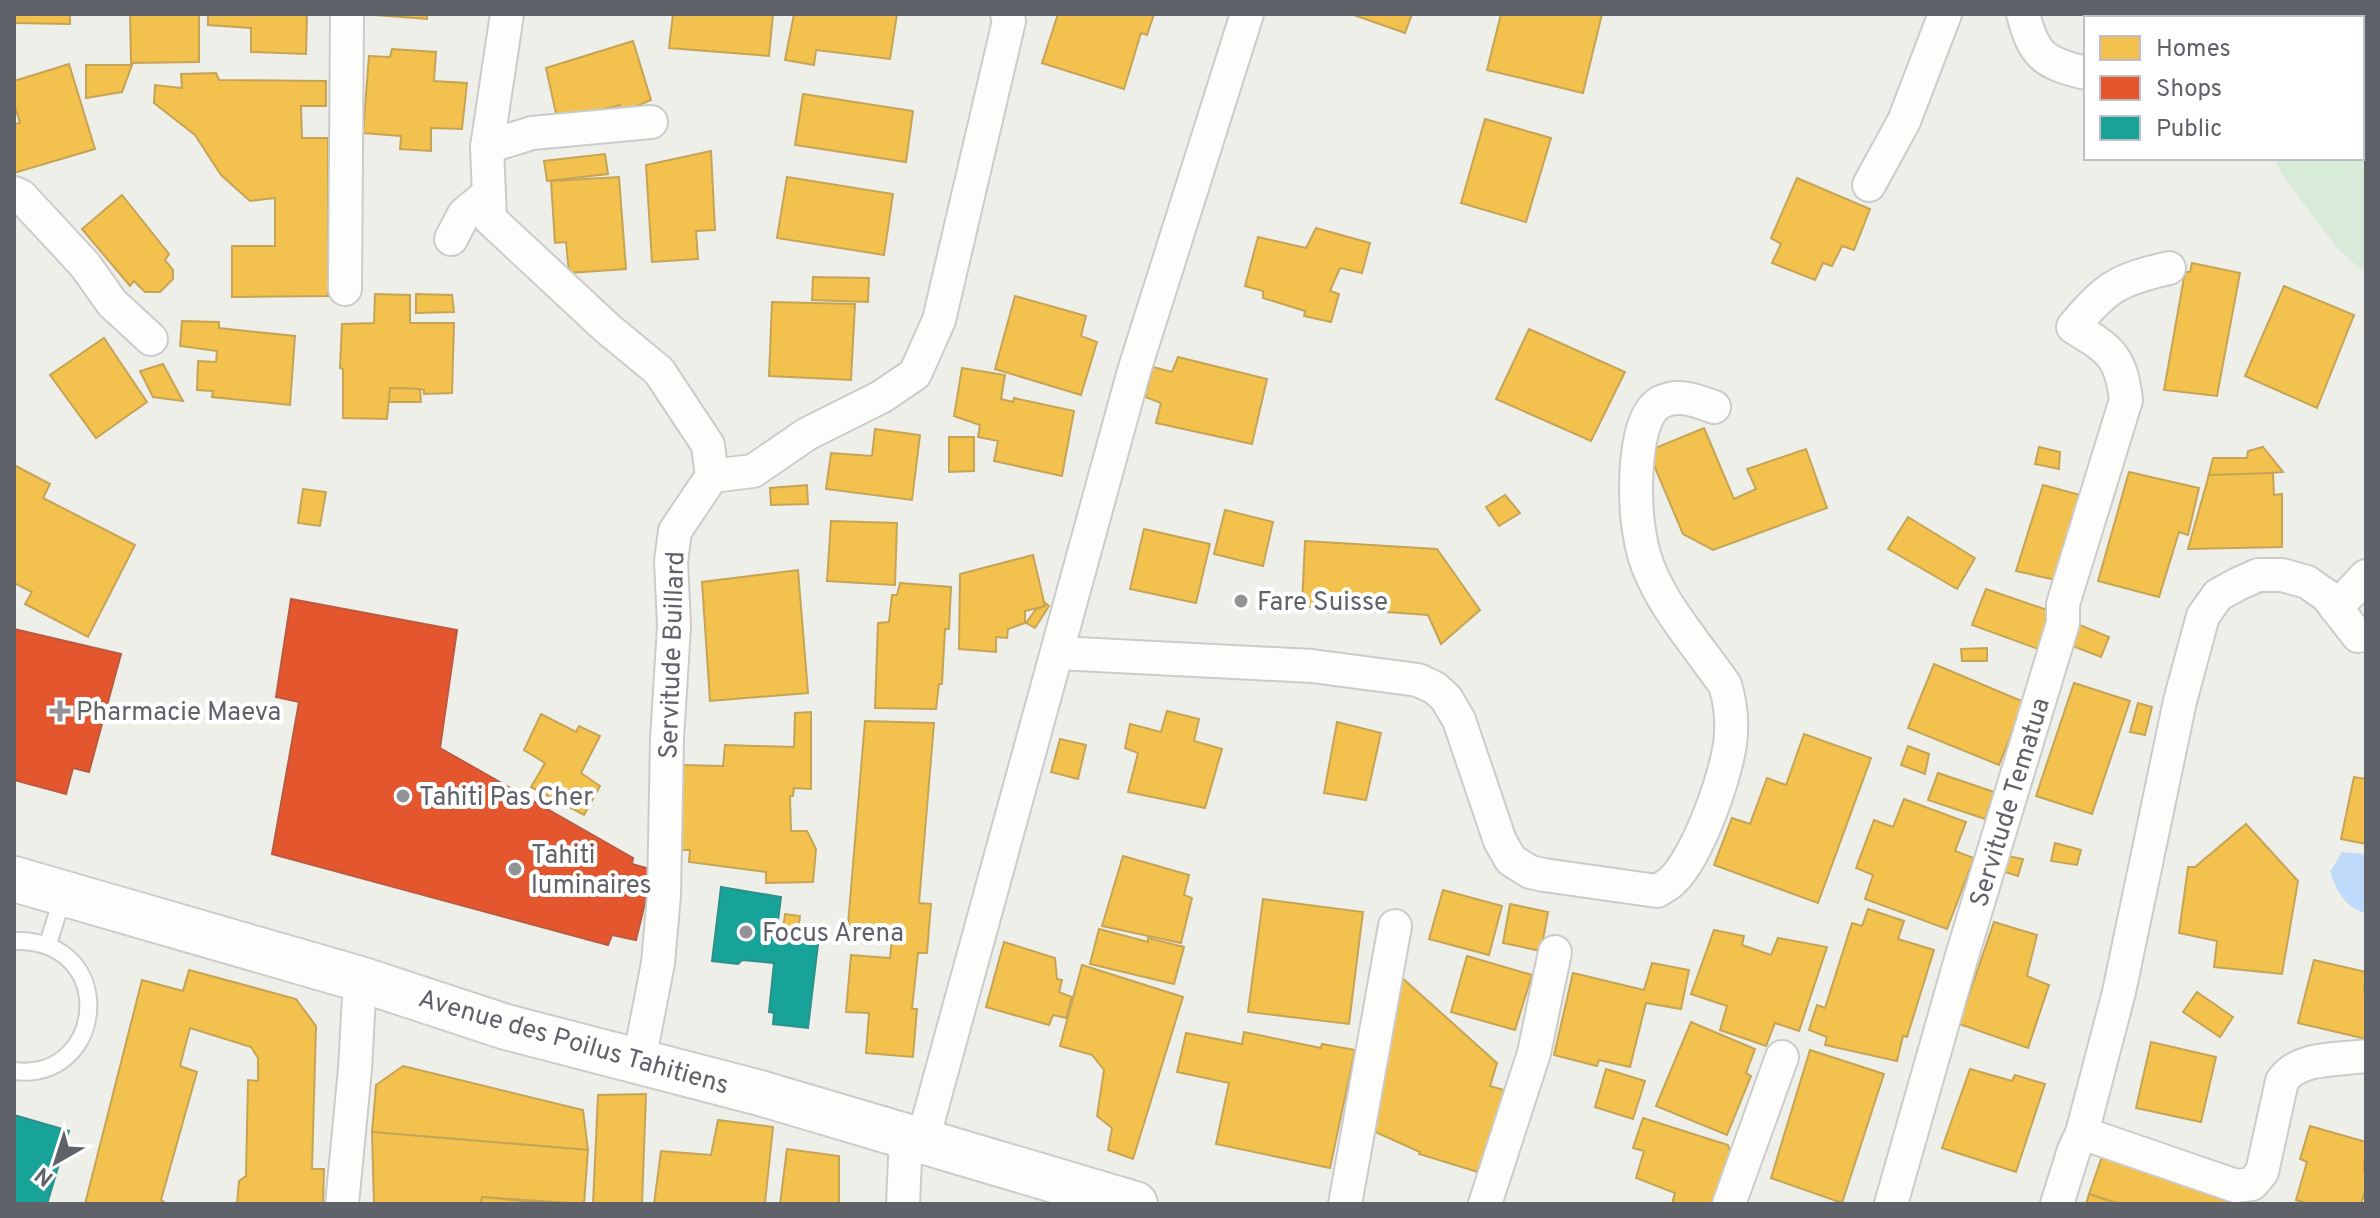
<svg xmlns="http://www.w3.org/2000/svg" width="2380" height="1218" viewBox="0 0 2380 1218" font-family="Overpass,sans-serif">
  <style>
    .green { fill: #d7ebd8 }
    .water { fill: #bed9f9 }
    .homes { fill: #f2c14e; stroke: #c6a456; stroke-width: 2 }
    .shops { fill: #e4572e; stroke: #bc5a3f; stroke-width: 2 }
    .public { fill: #17a398; stroke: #2d908a; stroke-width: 2 }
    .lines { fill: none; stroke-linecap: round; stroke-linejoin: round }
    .lane-casing { stroke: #cbcbcb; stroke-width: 20 }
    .street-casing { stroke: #cbcbcb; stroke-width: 36 }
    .secondary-casing { stroke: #ccc; stroke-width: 48 }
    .lane { stroke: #fdfdfc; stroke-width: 16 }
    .street { stroke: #fdfdfc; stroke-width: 32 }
    .secondary { stroke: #fdfdfc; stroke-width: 44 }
    .poi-dot { fill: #919396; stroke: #fff; stroke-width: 3 }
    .labels { text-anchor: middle; stroke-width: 8; stroke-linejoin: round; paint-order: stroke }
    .poi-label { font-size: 26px; fill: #5f6268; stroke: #fff; text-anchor: start }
    .street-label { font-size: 26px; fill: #5f6268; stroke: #fff }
  </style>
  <rect width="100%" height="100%" fill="#efefea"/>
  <polygon class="green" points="2249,14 2366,14 2366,274 2336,247 2280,172 2274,158 2362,158 2362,18 2248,18"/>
  <path class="water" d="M2342,852L2366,854V913C2345,908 2337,891 2330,872Z"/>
  <g class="homes">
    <polygon points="14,14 70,14 70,24 14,23"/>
    <polygon points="130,14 199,14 199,62 131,63"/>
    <polygon points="208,14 307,14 306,54 251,52 251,28 208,25"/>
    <polygon points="361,14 427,14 427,19"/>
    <polygon points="673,14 773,14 769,56 669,48"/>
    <polygon points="794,14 897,14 890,59 816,50 814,65 785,60"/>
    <polygon points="1058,14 1154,14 1147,35 1141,33 1124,89 1042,63"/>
    <polygon points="1351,14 1412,14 1405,33"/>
    <polygon points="1501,14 1602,14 1583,93 1487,70"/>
    <polygon points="633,41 651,100 621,113 620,105 574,117 557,118 546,68"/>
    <polygon points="392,49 436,52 434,81 467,83 462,129 431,128 431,151 400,149 401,136 363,133 369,56 390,57"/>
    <polygon points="69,64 95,149 14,173 14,124 20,123 14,104 14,81"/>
    <polygon points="86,65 132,65 122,92 86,98"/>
    <polygon points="216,73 219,80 326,81 326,106 301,106 302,138 328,138 328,296 232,297 232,246 275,246 275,198 250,201 221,175 195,135 154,103 155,85 182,88 181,74"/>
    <polygon points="803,94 913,111 906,162 795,145"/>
    <polygon points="1485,119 1551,138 1526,222 1461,203"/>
    <polygon points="711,151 715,230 696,231 698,259 652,262 646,165"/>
    <polygon points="605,154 608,174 547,181 544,161"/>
    <polygon points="619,177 626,269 569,273 566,242 555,243 551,181"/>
    <polygon points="787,177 893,194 884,255 777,238"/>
    <polygon points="1797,178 1870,209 1854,250 1842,246 1832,266 1823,263 1815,280 1772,263 1781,244 1771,238"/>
    <polygon points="122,195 169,254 165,260 173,270 173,279 160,292 145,292 134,281 130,286 82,229"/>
    <polygon points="1316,228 1370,243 1362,273 1340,268 1330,291 1339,294 1331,322 1304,316 1305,311 1263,298 1263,291 1245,286 1258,237 1306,248"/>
    <polygon points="2192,263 2240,273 2217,396 2164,390 2185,272 2190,272"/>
    <polygon points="813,277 869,278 868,302 812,300"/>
    <polygon points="2284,286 2354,315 2317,408 2245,376"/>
    <polygon points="375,294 410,295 410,323 454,323 452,393 424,394 424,390 420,389 390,388 387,419 343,418 343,369 340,368 342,324 374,323"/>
    <polygon points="416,294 452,295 454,312 416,313"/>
    <polygon points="1015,296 1086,316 1081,336 1097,342 1081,395 995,369"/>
    <polygon points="772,302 855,304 851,380 769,376"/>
    <polygon points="182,321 219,322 219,328 295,336 290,405 212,397 213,391 197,390 198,361 216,362 217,351 180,346"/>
    <polygon points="1529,329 1625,372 1591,441 1496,399"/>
    <polygon points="104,338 147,402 96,438 50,375"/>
    <polygon points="1178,357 1267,379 1252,444 1156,423 1161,403 1145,397 1153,367 1172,372"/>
    <polygon points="163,364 183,401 153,397 140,371"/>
    <polygon points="962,368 1005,375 1001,399 1013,402 1014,398 1074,411 1062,476 994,461 998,441 978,437 980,425 954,416"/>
    <polygon points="390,388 420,389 421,402 389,402"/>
    <polygon points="1704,428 1734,499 1756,489 1747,469 1806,449 1827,508 1713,550 1683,534 1648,451"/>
    <polygon points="875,429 920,435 912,500 826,489 831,453 872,456"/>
    <polygon points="949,437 974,437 974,471 949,472"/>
    <polygon points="2039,447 2060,452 2059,469 2035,464"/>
    <polygon points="2263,447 2283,472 2208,478 2213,458 2247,458 2248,451"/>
    <polygon points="14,465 50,484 43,498 135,545 88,637 25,604 32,592 14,583"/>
    <polygon points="2129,472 2199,488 2188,535 2179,532 2159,597 2098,581"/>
    <polygon points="2273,473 2274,495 2282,494 2282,547 2188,549 2209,475"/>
    <polygon points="807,485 808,504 771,505 770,488"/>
    <polygon points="2043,485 2084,496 2056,580 2016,571"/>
    <polygon points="303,489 326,492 320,526 298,523"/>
    <polygon points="1505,495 1520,513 1499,526 1486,507"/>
    <polygon points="1225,510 1273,522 1263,566 1214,554"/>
    <polygon points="1908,517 1975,558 1957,589 1888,549"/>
    <polygon points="831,521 897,523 895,585 827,581"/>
    <polygon points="1144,529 1210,544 1196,603 1130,589"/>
    <polygon points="1305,541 1437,549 1480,610 1441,644 1428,615 1302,606"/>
    <polygon points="1033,555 1045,606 1025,611 1025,623 1008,629 1007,638 996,637 996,652 959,649 960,574"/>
    <polygon points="798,570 808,693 710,701 702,582"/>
    <polygon points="900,583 951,587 949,629 945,629 942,684 939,684 936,709 875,708 878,623 889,622 892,595 897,595"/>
    <polygon points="1986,589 2050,611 2041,650 1972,625"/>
    <polygon points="1044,602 1049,606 1035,628 1026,623 1036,609 1045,606"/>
    <polygon points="2075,623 2109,637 2101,657 2067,644"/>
    <polygon points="1987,648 1987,661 1962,661 1961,649"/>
    <polygon points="1934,664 2024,702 1999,765 1908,728"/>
    <polygon points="2074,683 2130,701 2092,814 2036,796"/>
    <polygon points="2138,703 2152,707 2145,735 2130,732"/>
    <polygon points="1167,711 1199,719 1194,741 1222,749 1205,808 1128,792 1138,753 1125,748 1130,724 1161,732"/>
    <polygon points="811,712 811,789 794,788 793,796 790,796 791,831 807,831 816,849 813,882 766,883 766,872 689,862 690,850 677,850 683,765 723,766 725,745 794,747 795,713"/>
    <polygon points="541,714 576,732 579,726 600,736 581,773 600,786 584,815 531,787 545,763 524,750"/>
    <polygon points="865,721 934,723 919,903 931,904 927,953 918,953 912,1009 917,1009 913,1057 866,1053 869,1013 846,1012 851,955 890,958 893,929 848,925"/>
    <polygon points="1337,722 1381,733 1366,800 1324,793"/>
    <polygon points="1804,734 1871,758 1818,903 1714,865 1732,818 1750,824 1767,778 1786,785"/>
    <polygon points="1060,739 1086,745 1078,779 1051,772"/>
    <polygon points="1908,746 1929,754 1925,774 1901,765"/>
    <polygon points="1938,773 1994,792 1985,819 1928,800"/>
    <polygon points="2354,777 2366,779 2366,844 2341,839"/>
    <polygon points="1904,799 1966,822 1955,851 1974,858 1947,929 1865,899 1873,875 1856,868 1874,820 1893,827"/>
    <polygon points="2246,824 2298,881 2282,974 2214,967 2217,941 2179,933 2188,867 2195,867"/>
    <polygon points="2055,843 2081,850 2077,865 2051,861"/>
    <polygon points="1123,856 1189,875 1184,895 1192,898 1181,943 1102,926"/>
    <polygon points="2007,856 2023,859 2018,876 2002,871"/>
    <polygon points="1443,890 1502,906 1489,955 1429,939"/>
    <polygon points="1263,899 1363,912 1349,1024 1248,1012"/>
    <polygon points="1510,904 1548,912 1541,951 1503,943"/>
    <polygon points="1868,909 1904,921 1898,939 1934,950 1907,1037 1903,1036 1897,1061 1825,1045 1827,1037 1809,1030 1817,1005 1825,1008 1852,923 1862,926"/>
    <polygon points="785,914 800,916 797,937 782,937"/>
    <polygon points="1994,922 2037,935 2027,976 2049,985 2028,1048 1959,1024"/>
    <polygon points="1099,929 1148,942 1148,938 1184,947 1174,984 1090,964"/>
    <polygon points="1714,930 1744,936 1742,945 1771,955 1778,938 1827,947 1799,1031 1775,1023 1766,1046 1720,1030 1727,1006 1691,994"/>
    <polygon points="1004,942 1055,958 1057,979 1062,980 1059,992 1072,997 1066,1018 1053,1015 1049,1025 986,1007"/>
    <polygon points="1467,956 1532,975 1515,1030 1451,1012"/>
    <polygon points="2314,960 2366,972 2364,992 2366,993 2366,1039 2298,1023"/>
    <polygon points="1652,963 1689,970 1681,1009 1646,1003 1630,1067 1599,1060 1597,1066 1554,1055 1573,973 1644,990"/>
    <polygon points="1082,965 1183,997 1133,1159 1108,1150 1112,1128 1097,1116 1104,1070 1092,1055 1060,1046"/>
    <polygon points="189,970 296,999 316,1026 312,1169 324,1169 323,1204 237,1204 239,1181 246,1176 248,1080 258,1081 258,1058 251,1047 190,1028 180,1066 197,1072 161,1200 167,1204 85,1204 142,980 183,991"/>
    <polygon points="1399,975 1497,1063 1490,1086 1507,1091 1481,1173 1419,1154 1420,1152 1375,1132"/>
    <polygon points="2197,992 2233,1017 2220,1037 2183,1012"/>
    <polygon points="1691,1022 1755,1049 1746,1073 1751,1076 1727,1135 1656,1106"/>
    <polygon points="1244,1032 1321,1048 1322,1044 1355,1050 1330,1168 1216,1144 1229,1083 1177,1072 1186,1033 1242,1044"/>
    <polygon points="2151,1042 2216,1057 2201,1122 2136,1108"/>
    <polygon points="1810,1050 1884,1074 1842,1203 1771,1178"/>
    <polygon points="403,1066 583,1110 588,1150 372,1132 376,1085"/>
    <polygon points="1606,1069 1645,1081 1633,1119 1595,1107"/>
    <polygon points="1970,1069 2012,1081 2015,1075 2045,1084 2016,1172 1942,1148"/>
    <polygon points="646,1094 642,1204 593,1204 598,1095"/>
    <polygon points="1643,1118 1728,1145 1731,1155 1714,1204 1672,1204 1675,1193 1636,1178 1644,1151 1633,1148"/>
    <polygon points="718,1120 773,1127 765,1203 777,1204 654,1204 661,1151 711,1155"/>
    <polygon points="2310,1126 2366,1142 2364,1170 2366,1171 2366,1188 2361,1204 2310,1204 2296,1200 2307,1162 2300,1159"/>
    <polygon points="372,1132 588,1150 584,1204 482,1197 481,1204 374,1204"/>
    <polygon points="2105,1148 2234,1192 2243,1204 2119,1204 2089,1194"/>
    <polygon points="787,1149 839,1156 839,1204 780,1204"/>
    <polygon points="2089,1194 2119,1204 2086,1204"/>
    <polygon points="482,1197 555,1204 481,1204"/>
  </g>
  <g class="shops">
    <polygon points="291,599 457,630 440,748 633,858 632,864 653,870 636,940 612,935 608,945 272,854 299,702 276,697"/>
    <polygon points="14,629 121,654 89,772 73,768 66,794 14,780"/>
  </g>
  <g class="public">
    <polygon points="721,887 781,897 776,937 818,944 808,1028 773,1024 774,1013 769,1012 774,963 742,960 738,964 712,961"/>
    <polygon points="14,1115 69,1131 47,1204 14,1204"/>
  </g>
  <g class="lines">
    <g class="lane-casing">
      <g id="lane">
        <path d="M14,941C119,938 107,1082 14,1071"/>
        <polyline points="48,944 63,896"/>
      </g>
    </g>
    <g class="street-casing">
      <g id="street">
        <polyline points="507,14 487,147 490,219 607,328 659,371 708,445 712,476 675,531 671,561 674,626 667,739 664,895 658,963 639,1061"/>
        <path d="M2023,14C2034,56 2044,63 2086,73"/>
        <polyline points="2218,18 2219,14"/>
        <polyline points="487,147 532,133 651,122"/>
        <polyline points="1869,185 1904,121 1945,14"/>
        <polyline points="14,193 21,196 85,265 112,303 151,339"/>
        <polyline points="451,239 464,214 488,194"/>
        <polyline points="345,289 347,14"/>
        <polyline points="712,476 753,471 807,434 881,397 915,374 939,320 1009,21 1007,14"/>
        <polyline points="2336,608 2366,576"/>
        <path d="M1058,653L1312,666L1418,680L1435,688L1446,698L1459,720L1500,841L1511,860L1530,872L1544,875L1657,891C1662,888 1668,885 1672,881C1698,857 1730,768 1731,733C1732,716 1730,701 1725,685C1703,653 1668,612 1653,578C1646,564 1641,545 1639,530C1634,502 1632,416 1661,402C1679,393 1697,401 1714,407"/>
        <path d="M2082,1133L2236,1186L2252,1184L2262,1172L2282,1081C2298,1056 2340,1060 2366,1056"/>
        <polyline points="922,1143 1134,371 1247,14"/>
        <polyline points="342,1204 355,1069 360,979"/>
        <polyline points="903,1204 906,1138"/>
        <polyline points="1345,1204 1395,926"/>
        <polyline points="1485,1204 1534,1053 1555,952"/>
        <polyline points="1729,1204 1782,1057"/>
        <path d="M1891,1204L1961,959L2063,623V604L2126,400C2121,355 2109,349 2073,327C2107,286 2118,280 2169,268"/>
        <polyline points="2057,1204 2074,1150 2082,1133 2119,992 2180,701 2203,616 2218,595 2238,584 2258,575 2282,575 2307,582 2327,596 2358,636"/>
      </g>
    </g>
    <g class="secondary-casing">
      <polyline id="secondary" points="14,879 360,979 506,1027 760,1093 1135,1204"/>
    </g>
    <use href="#lane" class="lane"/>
    <use href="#street" class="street"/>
    <use href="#secondary" class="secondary"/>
  </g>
  <g class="poi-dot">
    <circle cx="1241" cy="601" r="8"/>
    <path d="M56 699h8v8h8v8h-8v8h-8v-8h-8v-8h8z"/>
    <circle cx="403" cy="796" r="8"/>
    <circle cx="515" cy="869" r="8"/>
    <circle cx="746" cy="932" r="8"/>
  </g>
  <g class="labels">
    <g class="poi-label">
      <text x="1257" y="610">Fare Suisse</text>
      <text x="76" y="720">Pharmacie Maeva</text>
      <text x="419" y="805">Tahiti Pas Cher</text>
      <text x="531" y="863">Tahiti<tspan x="531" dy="30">luminaires</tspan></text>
      <text x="762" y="941">Focus Arena</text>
    </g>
    <g class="street-label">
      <text transform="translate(671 655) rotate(-88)" y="9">Servitude Buillard</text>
      <text transform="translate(2009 802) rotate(-73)" y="9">Servitude Tematua</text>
      <text transform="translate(574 1041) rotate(16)" y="9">Avenue des Poilus Tahitiens</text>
    </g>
  </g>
  <rect width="2380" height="1218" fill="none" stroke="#5f6268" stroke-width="32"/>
  <rect x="2084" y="16" width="280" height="144" fill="#ffffff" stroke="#bfc0c3" stroke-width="2"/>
  <rect x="2100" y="36" width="40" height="24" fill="#f2c14e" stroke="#bfc0c3" stroke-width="2"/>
  <text x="2156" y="56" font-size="24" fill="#5f6268">Homes</text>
  <rect x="2100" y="76" width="40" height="24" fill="#e4572e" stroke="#bfc0c3" stroke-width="2"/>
  <text x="2156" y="96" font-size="24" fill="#5f6268">Shops</text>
  <rect x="2100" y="116" width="40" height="24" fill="#17a398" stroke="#bfc0c3" stroke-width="2"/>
  <text x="2156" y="136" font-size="24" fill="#5f6268">Public</text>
  <g transform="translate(56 1162) rotate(219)" stroke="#ffffff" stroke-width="6" paint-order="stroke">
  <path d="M0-6L14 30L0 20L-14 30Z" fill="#5f6268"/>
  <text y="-12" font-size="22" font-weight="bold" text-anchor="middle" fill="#5f6268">N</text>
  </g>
</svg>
